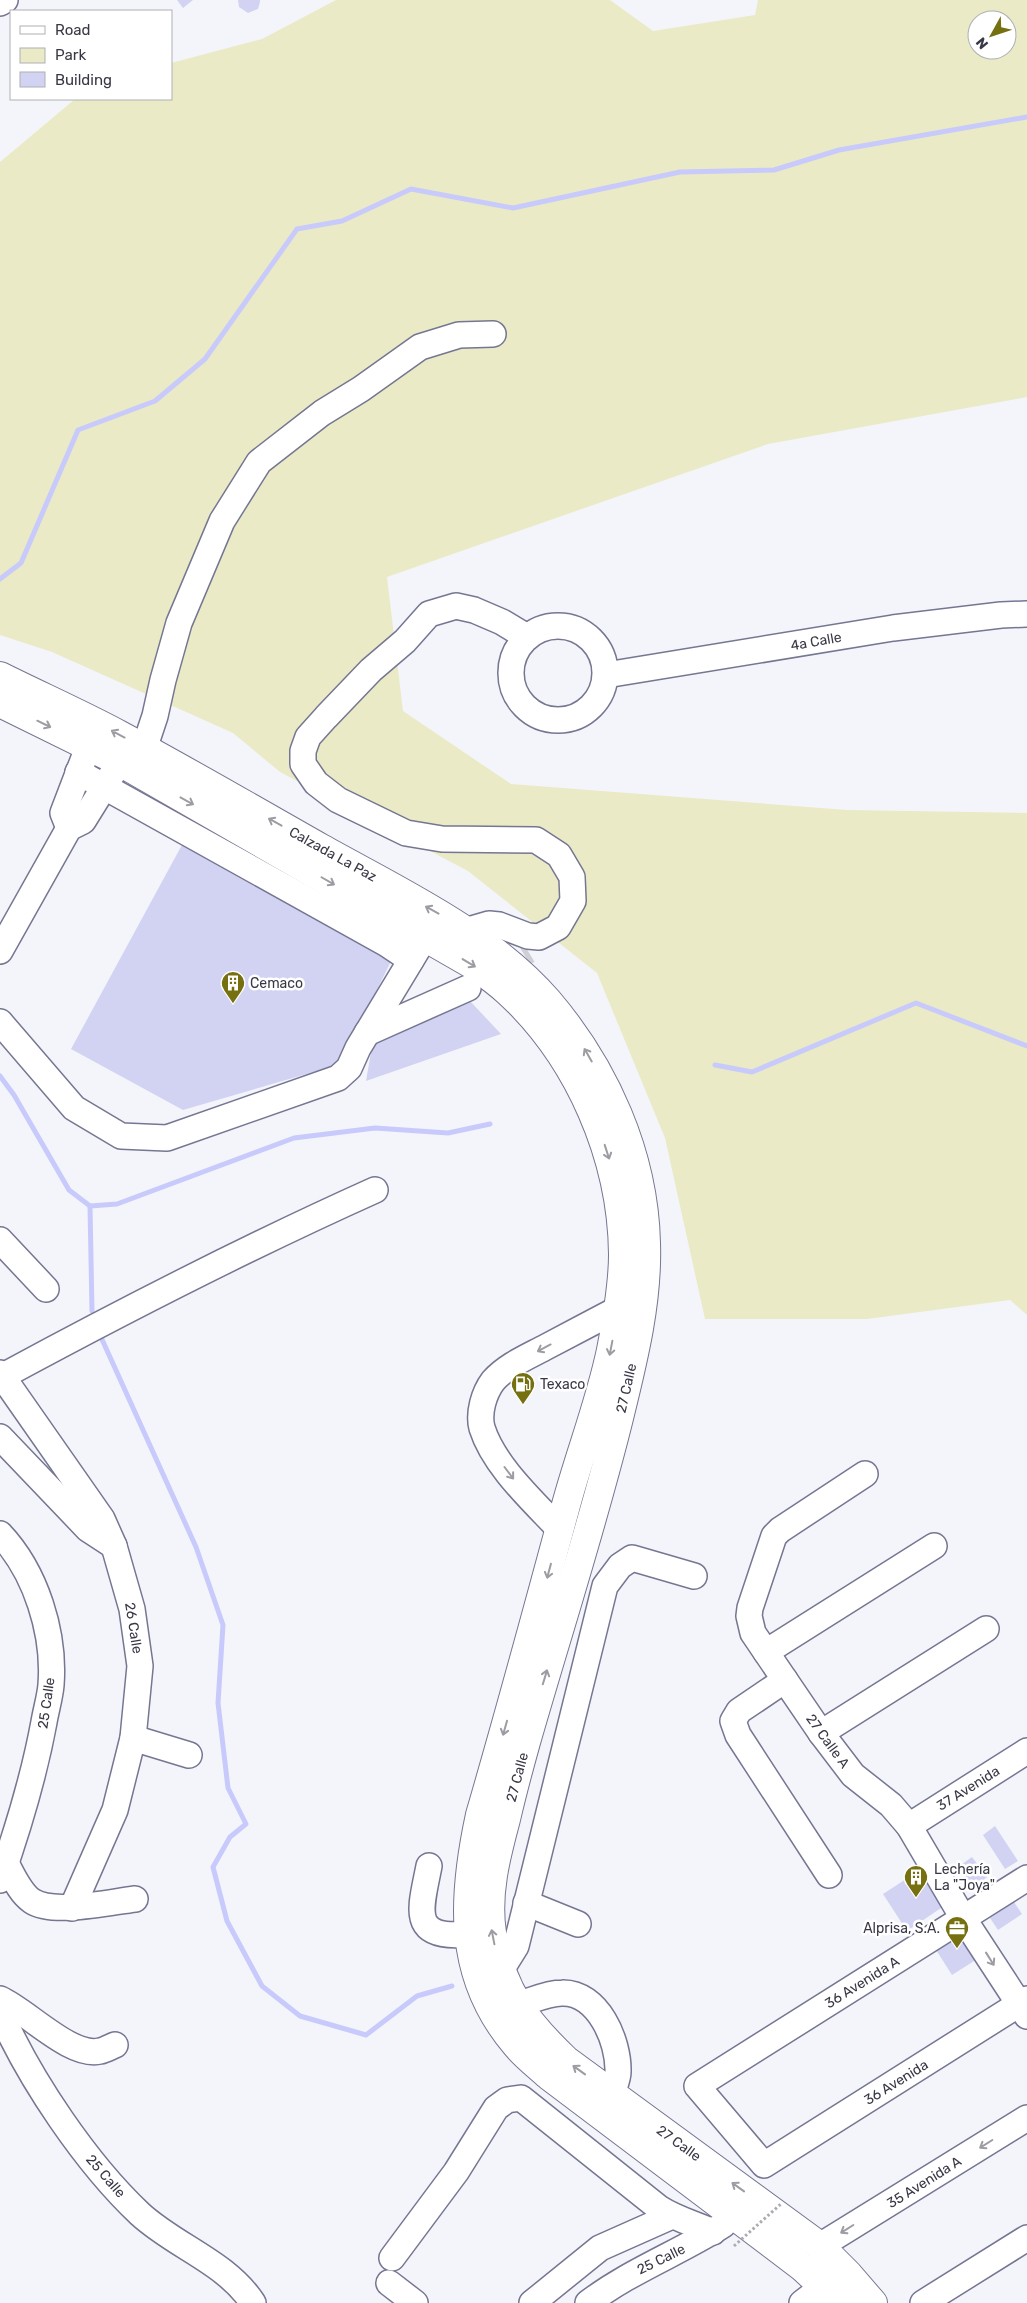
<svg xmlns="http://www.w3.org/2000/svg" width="1027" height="2303" viewBox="0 0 1027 2303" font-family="Rubik,sans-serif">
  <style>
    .green { fill: #ebeac6; fill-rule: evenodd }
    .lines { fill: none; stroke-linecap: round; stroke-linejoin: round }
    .stream { stroke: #c8cafb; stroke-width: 5 }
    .building { fill: #d2d3f2 }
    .minor-tunnel { stroke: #cecfd7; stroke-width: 25; stroke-dasharray: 25 12; stroke-linecap: butt }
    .minor-casing { stroke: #757691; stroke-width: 28 }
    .major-casing { stroke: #757691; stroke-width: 30 }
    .minor { stroke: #fff; stroke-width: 25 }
    .major { stroke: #fff; stroke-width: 28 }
    .path-bridge { stroke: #abacb4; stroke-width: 3; stroke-dasharray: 2.5 2.5; stroke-linecap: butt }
    .oneway { stroke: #9c9ca2 }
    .labels { text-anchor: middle; stroke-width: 5; stroke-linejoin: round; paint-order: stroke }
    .street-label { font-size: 14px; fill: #383945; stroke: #fff }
    .poi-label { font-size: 14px; fill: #383945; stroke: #fff; text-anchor: start }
  </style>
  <rect width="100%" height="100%" fill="#f4f5fb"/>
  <path class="green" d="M336,0H610L653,31L755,15L758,0H1027V397L768,444L387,577L403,711L511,784L847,810L1027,813V1315L1010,1300L867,1319H705L665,1138L597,973L468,871L280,772L233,733L52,652L0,635V162L75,99H171V63L262,39ZM977,20H1007V50H977Z"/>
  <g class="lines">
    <g class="stream">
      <polyline points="0,579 21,563 78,430 155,401 205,359 297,229 342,221 411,189 513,208 680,172 774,170 839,150 1027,117"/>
      <polyline points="715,1065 752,1072 916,1003 1027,1046"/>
      <polyline points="0,1076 14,1095 69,1190 90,1206 117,1204 294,1138 375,1128 448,1133 490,1124"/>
      <polyline points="90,1206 92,1311"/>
      <polyline points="100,1335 196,1547 223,1625 218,1703 228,1788 246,1824 230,1837 213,1867 227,1921 262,1986 300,2016 366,2035 417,1996 452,1986"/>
    </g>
  </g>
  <g class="building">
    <polygon points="177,0 193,0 183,8"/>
    <polygon points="238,0 260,0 260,2 258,9 248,13 239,7"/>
    <polygon points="183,843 392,959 341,1064 183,1110 71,1049"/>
    <polygon points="470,1001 501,1034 366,1081 374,1035"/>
    <polygon points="995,1826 1018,1861 1005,1869 983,1835"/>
    <polygon points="972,1857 987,1877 973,1888 958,1867"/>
    <polygon points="926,1866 950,1902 907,1931 883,1894"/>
    <polygon points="1014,1902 1022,1914 998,1930 990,1918"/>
    <polygon points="956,1927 982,1956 952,1975 931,1942"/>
  </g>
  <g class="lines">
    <polyline class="minor-tunnel" points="492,973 528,951"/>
    <g class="minor-casing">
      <g id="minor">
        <polyline points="0,3 5,0"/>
        <circle cx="558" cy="673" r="47"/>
        <polyline points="606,675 893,628 1001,615 1027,614"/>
        <polyline points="144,749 155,716 163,680 179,623 222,521 259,462 322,413 361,389 420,347 459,335 493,334"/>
        <polyline points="78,772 387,944 411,960"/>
        <polyline points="69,828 63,813 84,758"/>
        <polyline points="465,931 489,924 499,925 528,936 539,937 558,927 573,901 572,877 559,855 536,840 442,839 406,833 338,800 316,783 303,764 303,751 308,737 326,717 371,670 405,641 429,614 456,606 474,610 502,622 527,637"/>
        <polyline points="0,951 69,828 83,821 114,771"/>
        <polyline points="0,1022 74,1108 121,1136 167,1138 338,1078 349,1068 358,1048 425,937"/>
        <polyline points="367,1033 468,988"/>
        <polyline points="0,1240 46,1289"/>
        <polyline points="0,1373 102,1519 114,1546 132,1609 140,1666 133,1738 115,1810 72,1908"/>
        <path d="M3,1376C125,1310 248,1247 375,1190"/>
        <polyline points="0,1437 88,1529 114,1546"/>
        <polyline points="865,1474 780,1530 774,1536 750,1608 749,1616 753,1633 821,1733 853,1775 891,1805 909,1826 963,1918 1027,2016"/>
        <path d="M560,1530C533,1501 494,1466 482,1428C478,1413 484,1393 493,1381C506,1366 527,1357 544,1348C569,1335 593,1322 618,1309"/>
        <path d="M0,1534C36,1572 55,1633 51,1685C50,1697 46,1710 44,1722C34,1776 18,1829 0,1880"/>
        <polyline points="766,1652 934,1546"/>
        <polyline points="785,1680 739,1711 733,1721 738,1735 829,1875"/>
        <polyline points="821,1733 986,1629"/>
        <polyline points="133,1738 189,1755"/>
        <polyline points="909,1826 1027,1751"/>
        <path d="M6,1863C13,1876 20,1893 32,1901C53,1915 110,1902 135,1899"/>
        <path d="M429,1866C421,1908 408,1940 468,1934"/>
        <polyline points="1027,1878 697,2086 764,2165 1027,1999"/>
        <polyline points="526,1903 578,1924"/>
        <polyline points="501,1970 516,1946 605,1586 620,1566 632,1558 694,1576"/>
        <path d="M0,1999C27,2011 71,2058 100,2051C105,2050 110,2047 115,2045"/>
        <path d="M517,2005C531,2001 547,1993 562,1993C598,1992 619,2041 618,2072C618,2079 614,2087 612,2094"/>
        <path d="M0,2012C30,2080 86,2163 140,2214C176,2247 226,2262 253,2303"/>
        <polyline points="820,2246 1027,2118"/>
        <path d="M392,2258L456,2172L496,2108L507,2100L521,2098L659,2208C676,2219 695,2224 713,2232"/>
        <polyline points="389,2283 415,2303"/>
        <polyline points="532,2303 600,2248 672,2216"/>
        <path d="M588,2303C630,2271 679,2253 723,2225"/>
        <polyline points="802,2303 824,2286"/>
        <polyline points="923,2303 1027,2238"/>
      </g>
    </g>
    <g class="major-casing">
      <g id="major">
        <path d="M0,676C40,696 81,714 120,735C187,771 254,810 321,848C398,891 489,933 548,1001C605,1068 644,1154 646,1243C648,1302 633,1361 619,1418C592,1527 557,1634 526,1742C519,1767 512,1793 506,1819C496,1856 486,1894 492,1933C502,1990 525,2021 566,2060L820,2246L848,2274L873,2303"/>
        <path d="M0,703L120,762L475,966C486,974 497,982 507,991C579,1057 622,1157 623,1254C623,1286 617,1319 611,1350C600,1403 580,1453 566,1505C538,1609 510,1712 480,1815C462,1898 457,1976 516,2045C525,2056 538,2066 549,2076L802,2267L841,2303"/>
      </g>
    </g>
    <use href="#minor" class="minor"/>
    <use href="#major" class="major"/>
    <polyline class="path-bridge" points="734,2246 782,2203"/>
  </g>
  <defs><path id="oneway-shaft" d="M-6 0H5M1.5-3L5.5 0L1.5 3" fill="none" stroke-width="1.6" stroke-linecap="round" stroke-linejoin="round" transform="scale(1.25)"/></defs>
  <g class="oneway">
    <use href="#oneway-shaft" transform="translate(44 724) rotate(26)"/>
    <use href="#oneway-shaft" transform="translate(118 734) rotate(-152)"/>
    <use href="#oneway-shaft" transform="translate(187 801) rotate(29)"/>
    <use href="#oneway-shaft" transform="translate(275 822) rotate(-151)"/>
    <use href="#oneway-shaft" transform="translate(328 881) rotate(30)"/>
    <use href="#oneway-shaft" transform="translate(432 910) rotate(-151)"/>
    <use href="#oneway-shaft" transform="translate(469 963) rotate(31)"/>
    <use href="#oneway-shaft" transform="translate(588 1055) rotate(-120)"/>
    <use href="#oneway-shaft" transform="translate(607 1152) rotate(72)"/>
    <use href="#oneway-shaft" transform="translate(544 1348) rotate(152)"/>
    <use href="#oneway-shaft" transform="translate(611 1348) rotate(101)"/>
    <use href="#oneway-shaft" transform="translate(509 1473) rotate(53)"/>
    <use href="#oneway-shaft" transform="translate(549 1571) rotate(105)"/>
    <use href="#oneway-shaft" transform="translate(545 1677) rotate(-73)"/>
    <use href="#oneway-shaft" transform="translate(505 1728) rotate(106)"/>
    <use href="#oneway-shaft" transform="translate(493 1937) rotate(-101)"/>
    <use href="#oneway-shaft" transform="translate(990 1959) rotate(58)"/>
    <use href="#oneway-shaft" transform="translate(579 2070) rotate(-144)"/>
    <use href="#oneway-shaft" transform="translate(986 2144) rotate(148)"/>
    <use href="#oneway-shaft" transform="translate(738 2187) rotate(-144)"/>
    <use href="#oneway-shaft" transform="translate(847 2229) rotate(148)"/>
  </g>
  <defs>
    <g id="building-pin" transform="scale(1.25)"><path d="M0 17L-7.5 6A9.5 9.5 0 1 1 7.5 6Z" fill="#767011" stroke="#fff"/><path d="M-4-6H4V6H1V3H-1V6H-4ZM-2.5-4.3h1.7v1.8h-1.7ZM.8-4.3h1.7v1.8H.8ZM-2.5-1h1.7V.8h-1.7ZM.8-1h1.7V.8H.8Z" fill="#fff"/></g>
    <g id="fuel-pin" transform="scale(1.25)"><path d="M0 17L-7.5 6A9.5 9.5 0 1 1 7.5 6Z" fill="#767011" stroke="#fff"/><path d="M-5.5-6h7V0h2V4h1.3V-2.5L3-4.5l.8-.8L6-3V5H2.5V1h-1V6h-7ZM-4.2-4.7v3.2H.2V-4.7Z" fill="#fff"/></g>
    <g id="office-pin" transform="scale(1.25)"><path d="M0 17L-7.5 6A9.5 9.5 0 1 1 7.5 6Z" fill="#767011" stroke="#fff"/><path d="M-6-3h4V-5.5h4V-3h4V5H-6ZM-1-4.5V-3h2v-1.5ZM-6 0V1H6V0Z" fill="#fff"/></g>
  </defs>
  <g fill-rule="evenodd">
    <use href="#building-pin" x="233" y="983"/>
    <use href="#fuel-pin" x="523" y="1384"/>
    <use href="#building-pin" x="916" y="1877"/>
    <use href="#office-pin" x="957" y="1928"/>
  </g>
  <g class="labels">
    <g class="street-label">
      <text transform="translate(816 641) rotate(-10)" y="5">4a Calle</text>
      <text transform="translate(333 854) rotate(29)" y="5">Calzada La Paz</text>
      <text transform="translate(626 1388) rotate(-77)" y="5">27 Calle</text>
      <text transform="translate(134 1628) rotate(81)" y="5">26 Calle</text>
      <text transform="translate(46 1703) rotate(-82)" y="5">25 Calle</text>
      <text transform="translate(828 1741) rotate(54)" y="5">27 Calle A</text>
      <text transform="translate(517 1777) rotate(-75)" y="5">27 Calle</text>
      <text transform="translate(968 1788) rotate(-32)" y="5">37 Avenida</text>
      <text transform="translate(862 1982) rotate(-32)" y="5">36 Avenida A</text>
      <text transform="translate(896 2082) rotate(-32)" y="5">36 Avenida</text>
      <text transform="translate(679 2143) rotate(36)" y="5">27 Calle</text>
      <text transform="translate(106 2176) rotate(49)" y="5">25 Calle</text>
      <text transform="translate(924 2182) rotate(-32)" y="5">35 Avenida A</text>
      <text transform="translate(661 2259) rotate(-26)" y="5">25 Calle</text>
    </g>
    <g class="poi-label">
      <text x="250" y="988">Cemaco</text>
      <text x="540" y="1389">Texaco</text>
      <text x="934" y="1874">Lechería<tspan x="934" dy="16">La "Joya"</tspan></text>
      <text x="940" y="1933" text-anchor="end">Alprisa, S.A.</text>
    </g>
  </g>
  <rect x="10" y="10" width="162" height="90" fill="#ffffff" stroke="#afb0b5"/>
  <rect x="20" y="26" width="25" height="8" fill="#ffffff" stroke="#afb0b5"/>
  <text x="55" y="35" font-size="15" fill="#383945">Road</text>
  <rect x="20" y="48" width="25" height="15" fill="#ebeac6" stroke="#afb0b5"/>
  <text x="55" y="60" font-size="15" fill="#383945">Park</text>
  <rect x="20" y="72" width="25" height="15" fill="#d2d3f2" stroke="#afb0b5"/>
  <text x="55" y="85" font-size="15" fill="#383945">Building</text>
  <g transform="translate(992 35) rotate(230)"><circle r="24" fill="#ffffff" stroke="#afb0b5"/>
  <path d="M0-4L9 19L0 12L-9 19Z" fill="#767011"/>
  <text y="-8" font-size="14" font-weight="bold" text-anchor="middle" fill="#383945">N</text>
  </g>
</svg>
